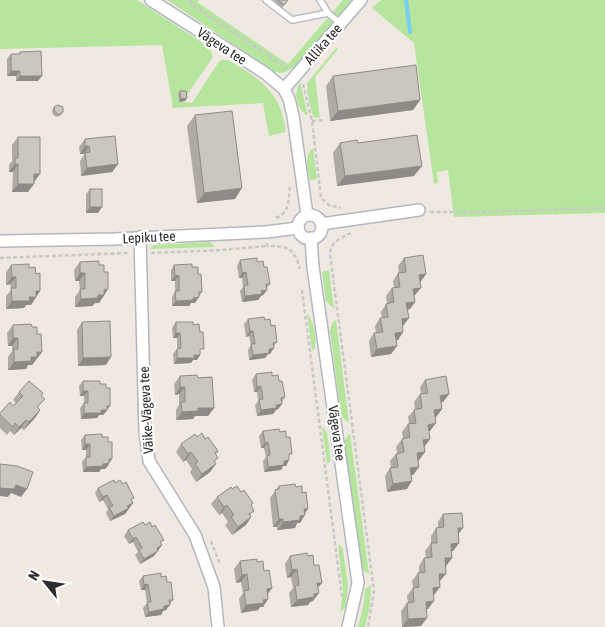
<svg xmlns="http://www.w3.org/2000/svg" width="605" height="627" viewBox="0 0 605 627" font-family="'Asap Condensed',sans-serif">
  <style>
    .grass { fill: #b6e59e }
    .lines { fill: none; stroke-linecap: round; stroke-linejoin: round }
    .stream { stroke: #75cff0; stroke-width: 4 }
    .service-casing { stroke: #b4b7c1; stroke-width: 8 }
    .minor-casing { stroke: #b4b7c1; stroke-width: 14 }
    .path { stroke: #c9c9c9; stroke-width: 2.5; stroke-dasharray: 4 2.5; stroke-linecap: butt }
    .service { stroke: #fff; stroke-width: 5.5 }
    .minor { stroke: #fff; stroke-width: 11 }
    .wall { fill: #afaba4 }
    .shaded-wall { fill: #8e8b86 }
    .building { fill: #cbc7bf; stroke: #8e8b86 }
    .labels { text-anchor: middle; stroke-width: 4.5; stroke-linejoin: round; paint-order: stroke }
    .street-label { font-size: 14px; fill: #2e2e2e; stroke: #fff }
  </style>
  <rect width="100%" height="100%" fill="#efe9e1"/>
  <g class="grass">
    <path d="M0,0H137L209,47L213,57L187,95L184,93L179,101L192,103L218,63L221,60H228C252,74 276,88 283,117C284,122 286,126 285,132L269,136L263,103L173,108L162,45L0,49Z"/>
    <polygon points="167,0 199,0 197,2 288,64 343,0 352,0 295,67 283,73 275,72"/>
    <polygon points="381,0 605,0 605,213 454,217 448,170 437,172 438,183 434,184 414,43 372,8"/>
    <polygon points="336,48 338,49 315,77 320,118 313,117 307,91 307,83"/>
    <path d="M300,82L308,116C296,109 293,94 300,82Z"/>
    <path d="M313,148L317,179L310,180C308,169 303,157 313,148Z"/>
    <polygon points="210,242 215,247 149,249 154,245"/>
    <polygon points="329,270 334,309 326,301 322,272"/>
    <path d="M307,313C314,322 317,337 315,348L312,351Z"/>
    <polygon points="336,320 349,423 343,418 341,414 330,330 333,322"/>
    <polygon points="322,427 327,432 331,461 327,464"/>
    <polygon points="350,433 369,574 365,572 361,566 345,444 345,440"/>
    <polygon points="338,544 342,547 343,551 348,585 346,607 340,612 343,591"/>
    <path d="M371,585C371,599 369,613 365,627H358L363,607L365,589Z"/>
  </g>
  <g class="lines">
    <polyline class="stream" points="406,0 410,32"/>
    <g class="service-casing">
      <g id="service">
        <polyline points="266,0 292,20 328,13"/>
        <polyline points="320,0 328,13 341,24"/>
      </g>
    </g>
    <g class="minor-casing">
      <g id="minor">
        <polyline points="151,0 265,73 284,89 289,99 293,116 307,215"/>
        <polyline points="284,89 361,0"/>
        <circle cx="310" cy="227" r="12"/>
        <polyline points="321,224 419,210"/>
        <polyline points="140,237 145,432 149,461 195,535 214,587 218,627"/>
        <polyline points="311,238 313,267 358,583 348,627"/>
        <polyline points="0,241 114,239 266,232 298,228"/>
      </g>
    </g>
    <g class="path">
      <polyline points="191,0 191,4 287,68"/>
      <polyline points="303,84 312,121 321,198 329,205 341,208"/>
      <polyline points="312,121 325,120"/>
      <polyline points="430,212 478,212 605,208"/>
      <path d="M276,218C290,212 288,201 290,187"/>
      <path d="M351,233C341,238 330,242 330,254L374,591L368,627"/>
      <path d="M267,243V246C288,246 294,248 300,269"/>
      <polyline points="151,253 223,250 267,246"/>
      <polyline points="0,258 128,253"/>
      <polyline points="302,290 342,597"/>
      <polyline points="211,541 220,564"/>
    </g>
    <use href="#service" class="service"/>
    <use href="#minor" class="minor"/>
  </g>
  <g class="wall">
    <polygon points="273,0 288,0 282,8"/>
    <polygon points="20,52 38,81 16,81 16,76 7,76 7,59 11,54 19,54"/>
    <polygon points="333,76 420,100 413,110 330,121 326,86"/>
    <polygon points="180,91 187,98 185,101 179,102 178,94"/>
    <polygon points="54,107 63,112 61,115 57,117 53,115 52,110"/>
    <polygon points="195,115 235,199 197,203 187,126"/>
    <polygon points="18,137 34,182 28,192 12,192 13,172 9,172 9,165 12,161 12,145"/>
    <polygon points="85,139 118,164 112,172 81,176 80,161 84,155 84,154 80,154 79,147"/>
    <polygon points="340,143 358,143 414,176 337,186 333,153"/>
    <polygon points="90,189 98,213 86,213 86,194"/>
    <polygon points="404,258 426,274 421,281 420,282 415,295 414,296 415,302 410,309 407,310 403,326 403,332 398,340 396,340 397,346 391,354 371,357 369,341 374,333 376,333 375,326 380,318 382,318 381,312 386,304 387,304 386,296 392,288 394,288 393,281 398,273 399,273 398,266"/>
    <polygon points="240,260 257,262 264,267 270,284 267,288 267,290 263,295 261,296 258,300 242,302 240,291 243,287 242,278 239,278 237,266"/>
    <polygon points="80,262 99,265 104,272 108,289 99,303 95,303 92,306 75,307 75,297 80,290 79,281 75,281 74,270"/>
    <polygon points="11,265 29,268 36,274 40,291 31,305 26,305 24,308 6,309 6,296 11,290 10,284 6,285 6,272"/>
    <polygon points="174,265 192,267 198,274 202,292 195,303 191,303 189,306 172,306 172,297 175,291 175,281 171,281 171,270"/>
    <polygon points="248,319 265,320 271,326 277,342 274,346 274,348 270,354 268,354 265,358 249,360 248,350 251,345 249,336 246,337 244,324"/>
    <polygon points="82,322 106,365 78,366 77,330"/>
    <polygon points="176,322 193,325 200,355 197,360 193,360 191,363 174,364 173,354 177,349 177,338 173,338 172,328"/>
    <polygon points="13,325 32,327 37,334 42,352 32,365 28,365 26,369 8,370 8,357 12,351 12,346 8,346 7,333"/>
    <polygon points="256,374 272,376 279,381 285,397 282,402 282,404 278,409 276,410 273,414 257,416 255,405 258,401 257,392 254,392 252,380"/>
    <polygon points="180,376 198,378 214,408 208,416 195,416 193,419 176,420 176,410 179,405 179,394 175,395 174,384"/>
    <polygon points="425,380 449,394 443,402 441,402 442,409 436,417 435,417 430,431 429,431 425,446 424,447 425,452 419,460 418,460 419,467 413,475 411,475 407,489 387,492 385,476 390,468 391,468 390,461 396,454 397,453 396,447 402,439 403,438 402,432 408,424 409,424 408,417 414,410 415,409 414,402 420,394 421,394 420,387"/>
    <polygon points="83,381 100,384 107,411 103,415 99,415 97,418 81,419 80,408 84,403 84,396 80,396 79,386"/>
    <polygon points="19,392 42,396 38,408 40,410 35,418 24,430 21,428 14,435 10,431 7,435 0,428 0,413 13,406 16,403 13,400"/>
    <polygon points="263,431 280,432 289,458 286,466 283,466 281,470 264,472 263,461 266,457 264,448 261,448 259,436"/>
    <polygon points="85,435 102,437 109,465 105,469 101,469 99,472 83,472 82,462 86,457 86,450 82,450 81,440"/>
    <polygon points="197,437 205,439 218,451 216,454 215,463 216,464 210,472 196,482 190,472 192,469 186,460 183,462 176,452 181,444"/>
    <polygon points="115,483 133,503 125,514 110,521 106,513 108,509 103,500 99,502 95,493 98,488"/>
    <polygon points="279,486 296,487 305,513 300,523 297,523 295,528 277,530 277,527 273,527 270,498"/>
    <polygon points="232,489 241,492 253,503 251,506 251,517 246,525 232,535 225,525 228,522 222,513 219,515 211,504 217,497"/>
    <polygon points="443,514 458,535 459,543 453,551 452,551 452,558 446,566 445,566 440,581 439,582 440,587 433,595 428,609 426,609 421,626 402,627 401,611 407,603 408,603 407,596 413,588 412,581 418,573 419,573 419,566 424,558 426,558 425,551 431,543 431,536 436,528 438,528 438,522"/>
    <polygon points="145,525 162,545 154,556 140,564 135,555 138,552 133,542 129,544 124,536 128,530"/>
    <polygon points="290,556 308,556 318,588 313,601 310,602 308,605 291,607 289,593 293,588 291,577 287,578 285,564"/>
    <polygon points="240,561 257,562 264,571 272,588 268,594 268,599 263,607 260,607 258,610 241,613 239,599 243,593 241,582 236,583 234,569"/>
    <polygon points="143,576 161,577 167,582 173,600 166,610 163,611 161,615 145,617 143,608 147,603 145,590 141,590 139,581"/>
  </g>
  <g class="shaded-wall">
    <polygon points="11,71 20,71 16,76 7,76"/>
    <polygon points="20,76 42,76 38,81 16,81"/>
    <polygon points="187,98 185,101 179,102 181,99"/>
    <polygon points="420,100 413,110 330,121 338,111"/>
    <polygon points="85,146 89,146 84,154 80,154"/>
    <polygon points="15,164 18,164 13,172 9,172"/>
    <polygon points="118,164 112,172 81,176 87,168"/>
    <polygon points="422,166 414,176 337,186 345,176"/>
    <polygon points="34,174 40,174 34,182"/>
    <polygon points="18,184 34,184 28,192 12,192"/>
    <polygon points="242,188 235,199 197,203 204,193"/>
    <polygon points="90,207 102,207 98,213 86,213"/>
    <polygon points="246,272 242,278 239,278 242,273"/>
    <polygon points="80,273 85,273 79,281 75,281"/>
    <polygon points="426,274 421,281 413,283 419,275"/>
    <polygon points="179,275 175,281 171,281 175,276"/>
    <polygon points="12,277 16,277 10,284 6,285"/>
    <polygon points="421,288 415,295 408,297 413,289"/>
    <polygon points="108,289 99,303 95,303 92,306 75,307 81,299 98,295 104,290"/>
    <polygon points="267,290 263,295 261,296 258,300 242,302 245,296 261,291"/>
    <polygon points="36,291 40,291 31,305 26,305 24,308 6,309 12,301 29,297"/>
    <polygon points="199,297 195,303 191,303 189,306 172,306 176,301"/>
    <polygon points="415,302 410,309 401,311 406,303"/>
    <polygon points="409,318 403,326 396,327 402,319"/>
    <polygon points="250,331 253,331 249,336 246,337"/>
    <polygon points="403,332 398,340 389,341 395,333"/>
    <polygon points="176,333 180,333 177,338 173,338"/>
    <polygon points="13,338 18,338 12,346 8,346"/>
    <polygon points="397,346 391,354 371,357 377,349"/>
    <polygon points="274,348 270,354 268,354 265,358 249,360 253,355 269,349"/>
    <polygon points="37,352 42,352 32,365 28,365 26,369 8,370 14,362 31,357"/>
    <polygon points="194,355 200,355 197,360 193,360 191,363 174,364 177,358"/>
    <polygon points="111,357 106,365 78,366 83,358"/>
    <polygon points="261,386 257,392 254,392 257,387"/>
    <polygon points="180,387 185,387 179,394 175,395"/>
    <polygon points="83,391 88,391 84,396 80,396"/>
    <polygon points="449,394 443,402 434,404 440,396"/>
    <polygon points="282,404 278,409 276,410 273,414 257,416 261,410 276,405"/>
    <polygon points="107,406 110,406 103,415 99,415 97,418 81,419 84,413 101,410"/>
    <polygon points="198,408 214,408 208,416 195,416 193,419 176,420 182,412"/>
    <polygon points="442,409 436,417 428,418 434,410"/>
    <polygon points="40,410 35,418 24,430 29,422"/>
    <polygon points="26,420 21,428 14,435 19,427"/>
    <polygon points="436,423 430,431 423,432 428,425"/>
    <polygon points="430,439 425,446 417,448 423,440"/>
    <polygon points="268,442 264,448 261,448 265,443"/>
    <polygon points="85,444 90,444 86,450 82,450"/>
    <polygon points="191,452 186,460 183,462 188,454"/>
    <polygon points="425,452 419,460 411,461 417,453"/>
    <polygon points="109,459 112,459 105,469 101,469 99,472 83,472 86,467 103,464"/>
    <polygon points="289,460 286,466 283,466 281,470 264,472 268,467 284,461"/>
    <polygon points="216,464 210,472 196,482 202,474"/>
    <polygon points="419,467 413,475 405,476 410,468"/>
    <polygon points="412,481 407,489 387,492 393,484"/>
    <polygon points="16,485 27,489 21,497 11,493 8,497 0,496 0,488"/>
    <polygon points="107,495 103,500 99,502 103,497"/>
    <polygon points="133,503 125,514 110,521 114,516 127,506"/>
    <polygon points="227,505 222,513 219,515 224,507"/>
    <polygon points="304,509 308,509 303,516 305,515 300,523 297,523 295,528 277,530 283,522"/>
    <polygon points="251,517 246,525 232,535 238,527"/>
    <polygon points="279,519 283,519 277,527 273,527"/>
    <polygon points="458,528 463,528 457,536"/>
    <polygon points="136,537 133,542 129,544 133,539"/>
    <polygon points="459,543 453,551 445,552 451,544"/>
    <polygon points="162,545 154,556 140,564 144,559 157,548"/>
    <polygon points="445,558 452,558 446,566 439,566"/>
    <polygon points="297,569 291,577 287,578 292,570"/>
    <polygon points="247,574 241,582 236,583 242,575"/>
    <polygon points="439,574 446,574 440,581 433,582"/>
    <polygon points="317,583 322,583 316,590"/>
    <polygon points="148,584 145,590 141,590 144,585"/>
    <polygon points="440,587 434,595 427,596 433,588"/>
    <polygon points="272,588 266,596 267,589"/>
    <polygon points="319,593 313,601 310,602 308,605 291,607 297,600"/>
    <polygon points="268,599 263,607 260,607 258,610 241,613 246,605 263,600"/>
    <polygon points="434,601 428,609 420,610 426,602"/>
    <polygon points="170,605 166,610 163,611 161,615 145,617 149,612 164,606"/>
    <polygon points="427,618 421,626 402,627 408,619"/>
  </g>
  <g class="building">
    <polygon points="278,0 288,0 284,5"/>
    <polygon points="41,51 42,76 20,76 20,71 11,71 11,54 20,54 20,52"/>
    <polygon points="416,65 420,100 338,111 333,76"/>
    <polygon points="180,91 186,91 187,98 181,99"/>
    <polygon points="58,105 63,107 63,112 59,115 55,112 54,107"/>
    <polygon points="232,111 242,188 204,193 195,115"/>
    <polygon points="417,135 422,166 345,176 340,143 357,140 358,143"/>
    <polygon points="115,136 118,164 87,168 85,153 90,152 89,146 85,146 85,139"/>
    <polygon points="18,137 40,137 40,174 34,174 34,184 18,184 18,164 15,164 15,158 18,158"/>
    <rect x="90" y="189" width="12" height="18"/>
    <polygon points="423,255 426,274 419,275 421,288 413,289 415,302 406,303 409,318 402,319 403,332 395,333 397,346 377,349 374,333 383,332 380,318 388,317 386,304 394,302 392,288 400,287 398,273 406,272 404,258"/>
    <polygon points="257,258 257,262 263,261 264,267 267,267 270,284 266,284 267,290 261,291 262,294 245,296 244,286 248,285 246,272 242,273 240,260"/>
    <polygon points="99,261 99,265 104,265 104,272 108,272 108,289 104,290 104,295 98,295 98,298 81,299 80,289 85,289 85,273 80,273 80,262"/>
    <polygon points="29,264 29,268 35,267 36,274 40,273 40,291 36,291 36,297 29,297 30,301 12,301 11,288 16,288 16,277 12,277 11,265"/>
    <polygon points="192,264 192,267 198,267 198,274 201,274 202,292 199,292 199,297 193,298 193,300 176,301 175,291 179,291 179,275 175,276 174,265"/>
    <polygon points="264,317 265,320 270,319 271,326 275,325 277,342 273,343 274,348 269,349 269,353 253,355 251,344 255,344 253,331 250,331 248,319"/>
    <polygon points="110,321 111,357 83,358 82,322"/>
    <polygon points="176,322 193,322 193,325 199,324 200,332 203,332 204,349 200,349 200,355 194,355 194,358 177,358 177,349 181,348 180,333 176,333"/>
    <polygon points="31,324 32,327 37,327 37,334 41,334 42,352 37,352 37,357 31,357 31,361 14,362 14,349 18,349 18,338 13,338 13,325"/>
    <polygon points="272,372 272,376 278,375 279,381 282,381 285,397 281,398 282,404 276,405 277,408 261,410 259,400 263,399 261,386 257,387 256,374"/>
    <polygon points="197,375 198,378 212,377 214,408 198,408 198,411 182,412 181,402 185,402 185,387 180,387 180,376"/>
    <polygon points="446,376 449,394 440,396 442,409 434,410 436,423 428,425 430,439 423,440 425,452 417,453 419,467 410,468 412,481 393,484 390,468 398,467 396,454 404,452 402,439 410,437 408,424 416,423 414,410 422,408 420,394 428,393 425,380"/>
    <polygon points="29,381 43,393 41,396 45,399 37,407 40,410 29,422 26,420 19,427 15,423 13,427 0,415 0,413 10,402 13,406 23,396 19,392"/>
    <polygon points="83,381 100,381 100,384 106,384 106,388 110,388 110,406 107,406 107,410 101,410 101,413 84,413 84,403 88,403 88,391 83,391"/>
    <polygon points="279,429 280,432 286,431 286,437 290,437 292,454 289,454 289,460 284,461 284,465 268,467 267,456 270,455 268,442 265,443 263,431"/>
    <polygon points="202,433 205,439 208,437 218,451 215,453 218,458 214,461 216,464 202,474 195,464 198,462 191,452 188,454 181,444 195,434 197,437"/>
    <polygon points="102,434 102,437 108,437 108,442 112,442 112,459 109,459 109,463 103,464 103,466 86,467 86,457 90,457 90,444 85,444 85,435"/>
    <polygon points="0,464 17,466 33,472 27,489 16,485 14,489 0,488"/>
    <polygon points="114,480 115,483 120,480 123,484 126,482 134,498 131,499 133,503 127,506 129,508 114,516 109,507 113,506 107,495 103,497 98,488"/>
    <polygon points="295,484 296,487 302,486 302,493 306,492 308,509 304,509 305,515 300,516 300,520 283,522 283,519 279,519 275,490 279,489 279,486"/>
    <polygon points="237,486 241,492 244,490 253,503 251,505 254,511 249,514 251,517 238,527 231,517 234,515 227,505 224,507 217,497 231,487 232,489"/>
    <polygon points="462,513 463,528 458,528 459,543 451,544 452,558 445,558 446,574 439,574 440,587 433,588 434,601 426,602 427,618 408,619 407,603 414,602 413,588 419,587 418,573 425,572 424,558 432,557 431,543 437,543 436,528 444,527 443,514"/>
    <polygon points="143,522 145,525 150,522 152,527 155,525 164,540 160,542 162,545 157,548 158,551 144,559 139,550 142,548 136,537 133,539 128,530"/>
    <polygon points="307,553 308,556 313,555 314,565 319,565 322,583 317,583 319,593 314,594 314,597 297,600 295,586 299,585 297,569 292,570 290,556"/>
    <polygon points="257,559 257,562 263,561 264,571 269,570 272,588 267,589 268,599 263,600 264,603 246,605 244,591 249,590 247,574 242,575 240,561"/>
    <polygon points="161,573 161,577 166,576 167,582 171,582 173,600 169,600 170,605 164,606 164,609 149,612 147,602 151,602 148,584 144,585 143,576"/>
  </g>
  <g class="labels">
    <g class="street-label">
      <text transform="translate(323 44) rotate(-49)" y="5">Allika tee</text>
      <text transform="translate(222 46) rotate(33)" y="5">Vägeva tee</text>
      <text transform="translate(149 237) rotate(-3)" y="5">Lepiku tee</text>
      <text transform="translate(146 410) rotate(-93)" y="5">Väike-Vägeva tee</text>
      <text transform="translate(337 433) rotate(82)" y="5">Vägeva tee</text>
    </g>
  </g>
  <g transform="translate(45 582) rotate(300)" stroke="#ffffff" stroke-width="4" paint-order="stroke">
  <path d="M0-4L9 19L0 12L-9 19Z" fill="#2e2e2e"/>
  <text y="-8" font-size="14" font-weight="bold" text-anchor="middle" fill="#2e2e2e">N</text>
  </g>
</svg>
